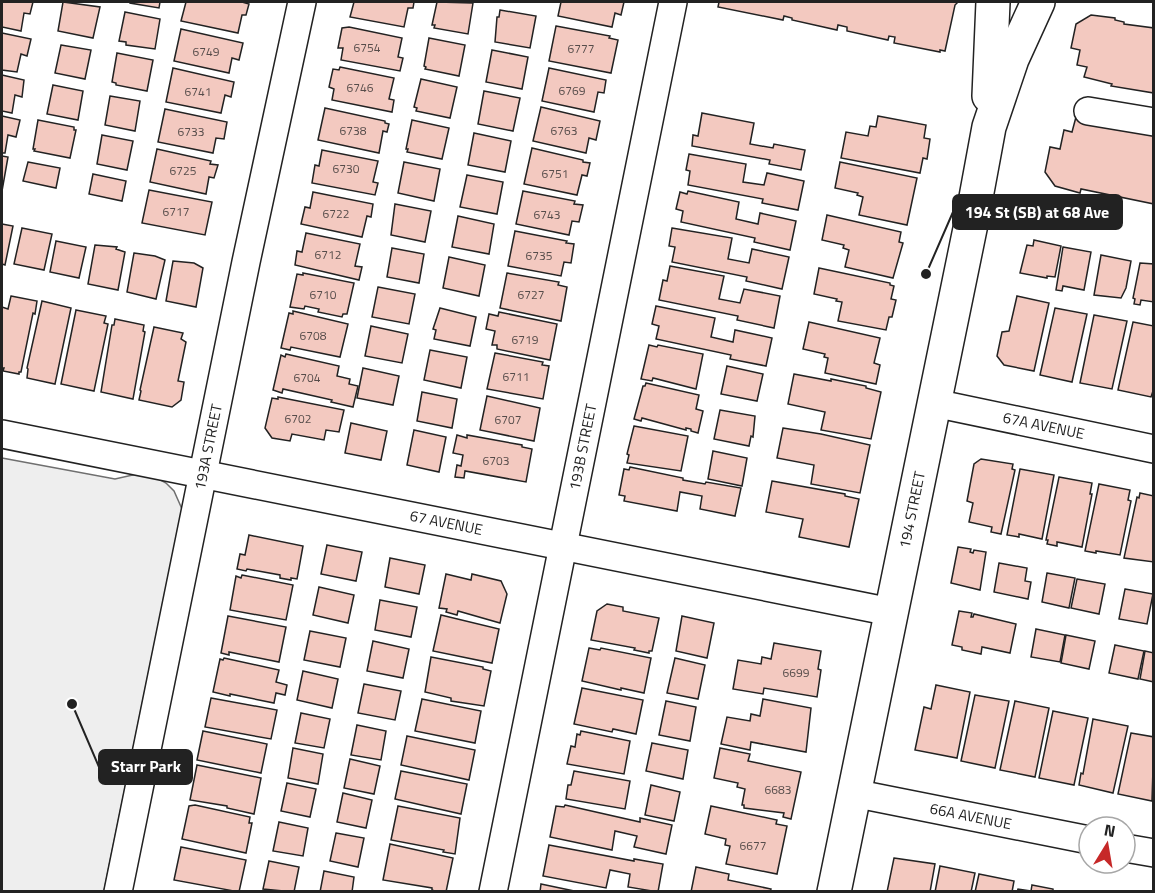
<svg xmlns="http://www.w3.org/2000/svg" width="1155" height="893" viewBox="0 0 1155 893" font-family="'Titillium Web',sans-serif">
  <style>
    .green { fill: #eee; stroke: #6f6f6f; stroke-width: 1.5 }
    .building { fill: #f3c9c0; stroke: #222; stroke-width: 1.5 }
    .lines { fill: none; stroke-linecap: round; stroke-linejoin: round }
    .street-casing { stroke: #222; stroke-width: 30 }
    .secondary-casing { stroke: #222; stroke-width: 36 }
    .street { stroke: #fff; stroke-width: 27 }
    .secondary { stroke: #fff; stroke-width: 33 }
    .labels { text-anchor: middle; stroke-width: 4.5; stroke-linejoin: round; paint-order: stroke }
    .number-label { font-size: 12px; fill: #564c4a }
    .street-label { font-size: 15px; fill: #222; stroke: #fff }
    .leader { fill: none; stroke: #222; stroke-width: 2 }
    .callout-dot { fill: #222; stroke: #fff; stroke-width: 2 }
    .callout { fill: #222; stroke: #222; stroke-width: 2 }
    .callout-label { font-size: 16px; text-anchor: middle; font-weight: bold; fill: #fff }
  </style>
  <rect width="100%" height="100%" fill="#fff"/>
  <polygon class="green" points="2,458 115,479 137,474 157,478 166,483 174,491 182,509 104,891 2,891"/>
  <g class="building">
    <polygon points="2,2 33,2 30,14 24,13 21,31 2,27"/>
    <polygon points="63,2 100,7 93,38 58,31"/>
    <polygon points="130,2 160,2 159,8 130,3"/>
    <polygon points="186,2 242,2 249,4 246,15 242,15 238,33 181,21"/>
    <polygon points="354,2 414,2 413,8 408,8 404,27 350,17"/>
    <polygon points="437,2 473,3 468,34 434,28 435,25 432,25"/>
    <polygon points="561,2 624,2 621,15 615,13 612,27 558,16"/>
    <polygon points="719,2 956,2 957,3 955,5 945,51 940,50 940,52 894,43 895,37 889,36 888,40 847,31 847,27 838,25 837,30 792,20 792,18 784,16 783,20 718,7"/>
    <polygon points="500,10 536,16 530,48 495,42 497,17 499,17"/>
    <polygon points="125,12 160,19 155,49 126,45 126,42 119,41"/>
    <polygon points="1091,15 1115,18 1115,20 1124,22 1124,24 1154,28 1154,93 1111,86 1112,84 1084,77 1087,67 1077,65 1080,50 1071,48 1076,24"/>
    <polygon points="556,26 610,36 609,38 618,40 611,73 549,61"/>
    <polygon points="349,27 402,38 398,57 403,58 400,71 341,60 343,48 338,48 342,28"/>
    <polygon points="181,29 243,43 239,60 232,58 229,73 174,61"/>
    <polygon points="2,33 31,39 27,56 21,54 17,72 2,70"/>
    <polygon points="429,38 465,45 459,76 425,69 426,67 424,66"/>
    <polygon points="61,45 91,50 85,79 55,73"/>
    <polygon points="492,50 528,57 522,89 486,82"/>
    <polygon points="117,53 153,60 147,91 116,85 116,83 112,82"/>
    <polygon points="340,67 394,78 389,99 394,100 392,112 332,100 334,89 329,87 333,69 339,70"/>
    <polygon points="173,68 234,82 231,97 225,95 221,113 166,102"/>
    <polygon points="549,68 606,80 604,93 598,92 594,112 542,101"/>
    <polygon points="2,75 24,80 22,97 15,95 12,113 2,111"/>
    <polygon points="421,79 457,87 450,118 416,111 417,108 414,107"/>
    <polygon points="53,85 83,91 78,120 47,114"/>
    <polygon points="484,91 520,98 513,131 478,124"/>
    <polygon points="110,96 140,101 135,131 105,125"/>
    <polygon points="541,107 600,121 596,140 589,138 586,153 533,141"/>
    <polygon points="325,108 385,121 385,123 389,124 387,132 383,131 379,153 318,140"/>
    <polygon points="165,109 227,122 224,139 216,138 213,153 158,142"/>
    <polygon points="702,113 754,123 750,144 773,148 774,144 805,150 801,170 769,164 770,160 692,146 693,135 698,136"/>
    <polygon points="2,116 20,120 16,137 8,135 5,153 2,153"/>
    <polygon points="878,116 926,125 924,138 930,139 927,159 923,158 920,173 841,158 846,132 868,136 870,126 876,127"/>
    <polygon points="1076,117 1154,135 1154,204 1081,189 1080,193 1055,186 1045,172 1050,147 1060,149 1064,130 1072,132"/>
    <polygon points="38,120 74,127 74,130 76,130 70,158 34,151 35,149 33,149"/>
    <polygon points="412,120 449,128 442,159 407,152 408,149 406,149"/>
    <polygon points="474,133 511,141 505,172 468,165"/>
    <polygon points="102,135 133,141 127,170 97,164"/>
    <polygon points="532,148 583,160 583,162 590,163 587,176 582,175 577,195 524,184"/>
    <polygon points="157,149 211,161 210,164 218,165 214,178 209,177 206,194 150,182"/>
    <polygon points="322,150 378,161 373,182 378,183 375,195 312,183 315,165 319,166"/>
    <polygon points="689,154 746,164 743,182 764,185 767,173 804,181 798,210 762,203 763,199 688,185 690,171 686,170"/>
    <polygon points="2,156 8,157 2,191"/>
    <polygon points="28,162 60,168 56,188 23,181"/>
    <polygon points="404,162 440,169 434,201 398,193"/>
    <polygon points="840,162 917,178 907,225 859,215 863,197 857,195 858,193 835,188"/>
    <polygon points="93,174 126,181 122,201 89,194"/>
    <polygon points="467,175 503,182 497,214 460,207"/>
    <polygon points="149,190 212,202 205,235 142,223"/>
    <polygon points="523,191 575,201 574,204 583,205 579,222 572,221 569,235 516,224"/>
    <polygon points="688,191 739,202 736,219 758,224 760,213 796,221 790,250 754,242 755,238 681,222 683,211 676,209 680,192 687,194"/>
    <polygon points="313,192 373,204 371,217 367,216 362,237 301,224 305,207 310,208"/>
    <polygon points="395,204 431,211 425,242 391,235"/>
    <polygon points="827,215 901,232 899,242 903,243 893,278 845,267 849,250 843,248 844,245 822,240"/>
    <polygon points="458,216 494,224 489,254 452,247"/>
    <polygon points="2,224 13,226 5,265 2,264"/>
    <polygon points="22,228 52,234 44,270 14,264"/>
    <polygon points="672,228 732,238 728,259 749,263 752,249 789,257 782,289 746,281 747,277 672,262 675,247 669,246"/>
    <polygon points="515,231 567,241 566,243 574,244 571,263 564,262 561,276 508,266"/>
    <polygon points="306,233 360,244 355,266 362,267 359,280 295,265 297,251 302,252"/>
    <polygon points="1034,240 1061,246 1055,277 1047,276 1047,278 1020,273 1027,245 1033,246"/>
    <polygon points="56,241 86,247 79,278 50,272"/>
    <polygon points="95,245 117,247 116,249 125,252 118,290 88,284"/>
    <polygon points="1063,247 1091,252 1084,290 1063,286 1062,291 1056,290"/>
    <polygon points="392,248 424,254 419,283 387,277"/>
    <polygon points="134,253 155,256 165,260 156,299 127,292"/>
    <polygon points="1101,255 1131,261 1126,288 1121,298 1094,295"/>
    <polygon points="449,257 485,265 479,296 443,288"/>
    <polygon points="173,261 194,263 203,268 196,307 166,301"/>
    <polygon points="1140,263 1154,264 1154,302 1141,300 1140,305 1134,304 1135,299 1133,298"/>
    <polygon points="670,266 724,276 719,299 740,303 744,289 780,296 774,328 737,320 738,316 659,300 663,280 667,281"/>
    <polygon points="819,268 890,283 890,285 894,286 891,299 896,300 892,317 889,317 886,330 838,321 842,302 836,301 837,299 814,294"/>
    <polygon points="303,273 354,283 347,314 343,314 342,317 318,312 319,309 305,306 304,309 290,307 297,274 303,275"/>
    <polygon points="507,273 559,282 558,285 567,287 561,321 500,308"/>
    <polygon points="378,287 415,294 409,324 372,317"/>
    <polygon points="11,296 37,301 35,314 33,313 21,372 19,372 19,374 3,371 4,368 2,368 2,307 8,309"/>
    <polygon points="1017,296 1049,303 1034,371 1004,365 997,356 1002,332 1009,331"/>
    <polygon points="42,301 71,308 55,384 27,378 28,369 27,368"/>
    <polygon points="656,306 715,318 711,337 733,342 735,330 772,338 766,366 730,359 731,355 656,339 659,326 652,324"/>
    <polygon points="440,308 476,317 470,346 434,339 436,330 433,329"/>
    <polygon points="1055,308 1087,314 1072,382 1040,375"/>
    <polygon points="76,310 106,316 104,323 108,324 94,391 61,384"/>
    <polygon points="293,311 348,324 340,357 291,347 290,350 281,348 289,313 293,314"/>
    <polygon points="499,312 557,324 550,360 497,349 497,345 492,345 495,331 486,329 489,314 498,316"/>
    <polygon points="1094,315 1127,321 1112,389 1080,383"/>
    <polygon points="115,319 144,325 143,331 145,332 133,399 101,392 112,325 114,325"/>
    <polygon points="809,322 880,338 874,363 880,365 876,384 825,373 828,358 824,357 825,354 803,349"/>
    <polygon points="1133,322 1154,326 1154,388 1151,397 1118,390"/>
    <polygon points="371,326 408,334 402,363 365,356"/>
    <polygon points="154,327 183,333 181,339 186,342 178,381 184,382 181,400 172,407 139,400 141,391 140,390"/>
    <polygon points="649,345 657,347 658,345 703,354 696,389 653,378 652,381 641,379"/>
    <polygon points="430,350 467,357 461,388 424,380"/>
    <polygon points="495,353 543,362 542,365 549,366 543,399 487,389"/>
    <polygon points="286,354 339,366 337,376 350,379 349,384 358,386 353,407 331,402 332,400 283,389 282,393 273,390 281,355 285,357"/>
    <polygon points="727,366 763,374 757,401 721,394"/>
    <polygon points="363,368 399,376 393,405 357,398"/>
    <polygon points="794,374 831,381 831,379 866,386 866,388 881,392 871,439 821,430 825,412 788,404"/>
    <polygon points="646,383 699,395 696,409 703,411 698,433 691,431 691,429 686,428 686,430 642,418 641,421 634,419 643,386 645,386"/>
    <polygon points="422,392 457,399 452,428 417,421"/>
    <polygon points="487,396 540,408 534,441 480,430"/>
    <polygon points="278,397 344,410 339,432 326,430 324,440 292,434 290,441 272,438 265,428 272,398 278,399"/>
    <polygon points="720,410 755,416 753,437 751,436 749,446 714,439"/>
    <polygon points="351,423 387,431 381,460 345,453"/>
    <polygon points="634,426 688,436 681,471 627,463 629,455 627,454"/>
    <polygon points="783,428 821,434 870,445 860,493 811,484 814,465 777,458"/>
    <polygon points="414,430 446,437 439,472 407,465"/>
    <polygon points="457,435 467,438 467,435 522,445 522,447 532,449 526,482 465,471 464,478 455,477 457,465 461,466 463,455 453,453"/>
    <polygon points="713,451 747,458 742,486 708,479"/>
    <polygon points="981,459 1013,464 1012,469 1015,470 1001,534 991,532 992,527 969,522 973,503 967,501 974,464"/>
    <polygon points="630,467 683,478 683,480 705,484 706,482 741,488 735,516 700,509 702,496 680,492 677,511 624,501 625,496 619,495 624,469 629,470"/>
    <polygon points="1020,469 1054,475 1042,539 1019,534 1019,537 1007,535"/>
    <polygon points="1059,477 1092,483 1090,494 1092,494 1082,547 1057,542 1057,546 1047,544 1048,540 1046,540"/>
    <polygon points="772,481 845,494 845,496 859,499 849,547 799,537 803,519 766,512"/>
    <polygon points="1099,484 1130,490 1128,500 1131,501 1120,555 1096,551 1096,553 1085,551"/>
    <polygon points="1140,493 1154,496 1154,562 1124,558 1137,497 1139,498"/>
    <polygon points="249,535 303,546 297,579 291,578 291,580 280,578 280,575 247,569 246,571 237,569 240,554 245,555"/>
    <polygon points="327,545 362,552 356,581 321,574"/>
    <polygon points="958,547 971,549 970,552 973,553 974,550 986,552 980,590 951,583"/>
    <polygon points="390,558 425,565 419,594 385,587"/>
    <polygon points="999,563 1027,568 1025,581 1031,582 1028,599 994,592"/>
    <polygon points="1047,573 1075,578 1069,608 1042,602"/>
    <polygon points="446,574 471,580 472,574 501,581 507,594 500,623 458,611 457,615 446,612 447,609 439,608"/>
    <polygon points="242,575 293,585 286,620 230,610 236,576 241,578"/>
    <polygon points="1077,579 1105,584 1099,614 1071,608"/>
    <polygon points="319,587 354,595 348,623 313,615"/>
    <polygon points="1125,589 1153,594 1147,624 1119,619"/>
    <polygon points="380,600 417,607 411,637 375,630"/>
    <polygon points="607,604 623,607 623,611 659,618 652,651 649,651 649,653 634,650 635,648 591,640 597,611"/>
    <polygon points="959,611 972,613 971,617 973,617 974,614 1016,624 1010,653 982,647 981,654 962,650 962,647 952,645"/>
    <polygon points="441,615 499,629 492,663 433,651"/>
    <polygon points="228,616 286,627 279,662 229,652 229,655 221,653"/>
    <polygon points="682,616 714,623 707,658 676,651"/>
    <polygon points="1036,629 1065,635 1060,662 1031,657"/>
    <polygon points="310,631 346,638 340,667 304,660"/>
    <polygon points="1066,635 1095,641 1089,669 1061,663"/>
    <polygon points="373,641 409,649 403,678 367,671"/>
    <polygon points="774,643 821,651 818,669 821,670 817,697 764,688 763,694 733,689 738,660 761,664 762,657 771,659"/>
    <polygon points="1115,645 1144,651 1138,679 1109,673"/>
    <polygon points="589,648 600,650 601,648 651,658 644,693 621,688 621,690 582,681"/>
    <polygon points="1145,651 1154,653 1154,682 1140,679"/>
    <polygon points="431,657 483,667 483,669 491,671 484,706 451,701 451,698 425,692"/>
    <polygon points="224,658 279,670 276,682 287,685 285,695 276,693 274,703 230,694 230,696 213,692 220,659 223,660"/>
    <polygon points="675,658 705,665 698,699 667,693"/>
    <polygon points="303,671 338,679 332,708 297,700"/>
    <polygon points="364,684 401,691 395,720 358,713"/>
    <polygon points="936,685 970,692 957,758 915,750 924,707 931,709"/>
    <polygon points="582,688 643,700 636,734 613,729 612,732 574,724"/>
    <polygon points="975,695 1009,701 995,768 961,761"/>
    <polygon points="211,698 277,710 271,739 205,727"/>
    <polygon points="422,699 481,711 475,743 415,731"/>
    <polygon points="763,699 811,708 806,752 751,742 750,750 721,744 727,717 750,721 751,714 760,716"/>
    <polygon points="666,701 696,707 690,741 659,735"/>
    <polygon points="1015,701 1049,708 1035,777 1000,770"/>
    <polygon points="1053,711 1088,718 1074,785 1039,778"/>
    <polygon points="301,713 330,719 324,748 295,743"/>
    <polygon points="1093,719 1128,726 1113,793 1079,785 1081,773 1083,774"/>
    <polygon points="357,725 386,731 381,760 351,755"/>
    <polygon points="203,731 267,744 261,773 197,760"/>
    <polygon points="581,731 630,741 624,774 567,764 571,746 575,747 577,734 580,735"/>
    <polygon points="1131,733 1154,737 1152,801 1118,794"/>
    <polygon points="407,736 475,750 469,780 401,765"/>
    <polygon points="652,743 688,750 683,779 646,771"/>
    <polygon points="293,748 323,754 318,784 288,778"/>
    <polygon points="720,748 750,754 748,761 801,772 791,819 783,817 784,813 744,808 744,805 742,805 745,789 737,787 738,783 714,778"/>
    <polygon points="350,759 380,766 374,794 344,788"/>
    <polygon points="197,765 261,778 254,814 227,808 227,806 190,800"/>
    <polygon points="401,771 467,784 461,814 395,799"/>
    <polygon points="574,771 630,781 625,809 566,799 568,785 571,785"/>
    <polygon points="287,783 316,789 310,817 281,811"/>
    <polygon points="651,785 680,792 674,821 645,815"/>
    <polygon points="343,793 372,800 366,828 337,822"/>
    <polygon points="195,805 250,817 249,823 252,823 246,853 182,839 189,806"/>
    <polygon points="565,805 640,822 640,818 672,825 666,854 634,847 637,836 615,831 612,850 550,837 556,806 564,807"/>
    <polygon points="398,806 460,818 455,854 443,852 444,850 391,840"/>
    <polygon points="711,806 777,820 776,824 787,826 777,874 726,864 730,846 725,845 726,839 705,834"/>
    <polygon points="279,822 308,828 303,856 273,851"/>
    <polygon points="336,833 364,838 358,867 330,861"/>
    <polygon points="390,844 453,858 446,892 437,892 432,890 432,888 383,880"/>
    <polygon points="549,845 634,861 634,859 663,864 658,892 628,887 630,874 610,870 606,888 543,876"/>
    <polygon points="181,847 246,860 239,892 174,880"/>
    <polygon points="894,858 935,864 930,892 887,892"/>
    <polygon points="269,861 299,867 294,892 263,889"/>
    <polygon points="940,866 975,873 971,892 935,892"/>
    <polygon points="696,867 729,874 728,880 771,889 770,892 691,892"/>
    <polygon points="324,871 354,877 352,892 320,892"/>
    <polygon points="979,874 1014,881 1012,892 975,892"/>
    <polygon points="541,884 579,892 540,892"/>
    <polygon points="1032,885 1053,889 1053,892 1017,892 1018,889 1031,891"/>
  </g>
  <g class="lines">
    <g class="street-casing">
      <g id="street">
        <polyline points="1088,111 1154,122"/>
        <path id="s1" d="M934,403L1154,449"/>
        <path id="s2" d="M2,434L891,612"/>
        <path id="s3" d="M853,793L1089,840"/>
        <polyline points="1125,848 1154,853"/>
        <path id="s4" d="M118,892L246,262L302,2"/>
        <path id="s5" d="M493,892L673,2"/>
      </g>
    </g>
    <g class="secondary-casing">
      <g id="secondary">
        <polyline points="989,96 993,2"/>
        <path id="s6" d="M834,892L972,219L989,127L1012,59L1038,2"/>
      </g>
    </g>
    <use href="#street" class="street"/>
    <use href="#secondary" class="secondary"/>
  </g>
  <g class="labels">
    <g class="number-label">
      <text x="367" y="52">6754</text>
      <text x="581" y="53">6777</text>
      <text x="206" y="56">6749</text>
      <text x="360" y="92">6746</text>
      <text x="572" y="95">6769</text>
      <text x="198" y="96">6741</text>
      <text x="353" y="135">6738</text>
      <text x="564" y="135">6763</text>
      <text x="191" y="136">6733</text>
      <text x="346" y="173">6730</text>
      <text x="183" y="175">6725</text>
      <text x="555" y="178">6751</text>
      <text x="176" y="216">6717</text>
      <text x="336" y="218">6722</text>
      <text x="547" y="219">6743</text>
      <text x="328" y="259">6712</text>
      <text x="539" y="260">6735</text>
      <text x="323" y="299">6710</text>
      <text x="531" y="299">6727</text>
      <text x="313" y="340">6708</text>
      <text x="525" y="344">6719</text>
      <text x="516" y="381">6711</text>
      <text x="307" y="382">6704</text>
      <text x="298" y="423">6702</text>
      <text x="508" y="424">6707</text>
      <text x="496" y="465">6703</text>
      <text x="796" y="677">6699</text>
      <text x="778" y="794">6683</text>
      <text x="753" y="850">6677</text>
    </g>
    <g class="street-label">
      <text dy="5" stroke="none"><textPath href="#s1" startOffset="112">67A AVENUE</textPath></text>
      <text dy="5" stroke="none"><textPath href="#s4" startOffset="454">193A STREET</textPath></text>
      <text dy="5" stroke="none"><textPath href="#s5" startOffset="454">193B STREET</textPath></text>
      <text dy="5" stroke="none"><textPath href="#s6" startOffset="390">194 STREET</textPath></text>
      <text dy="5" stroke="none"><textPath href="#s2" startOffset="453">67 AVENUE</textPath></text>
      <text dy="5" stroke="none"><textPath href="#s3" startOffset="120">66A AVENUE</textPath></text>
    </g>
  </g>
  <path class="leader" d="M926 274L953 212M72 704L99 767"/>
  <g class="callout-dot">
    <circle cx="926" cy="274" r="6"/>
    <circle cx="72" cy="704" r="6"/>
  </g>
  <g class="callout">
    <rect x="953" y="195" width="169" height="34" rx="6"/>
    <rect x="99" y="750" width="93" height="34" rx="6"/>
  </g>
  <g class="callout-label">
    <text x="1037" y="218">194 St (SB) at 68 Ave</text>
    <text x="146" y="772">Starr Park</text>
  </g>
  <rect width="1155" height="893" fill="none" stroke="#222222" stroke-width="6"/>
  <g transform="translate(1107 845) rotate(11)"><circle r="28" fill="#ffffff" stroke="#a7a7a7" stroke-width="1.5"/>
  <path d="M0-4.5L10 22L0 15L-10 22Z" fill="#c62828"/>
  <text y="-9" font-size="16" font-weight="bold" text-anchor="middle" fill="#222222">N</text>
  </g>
</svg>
